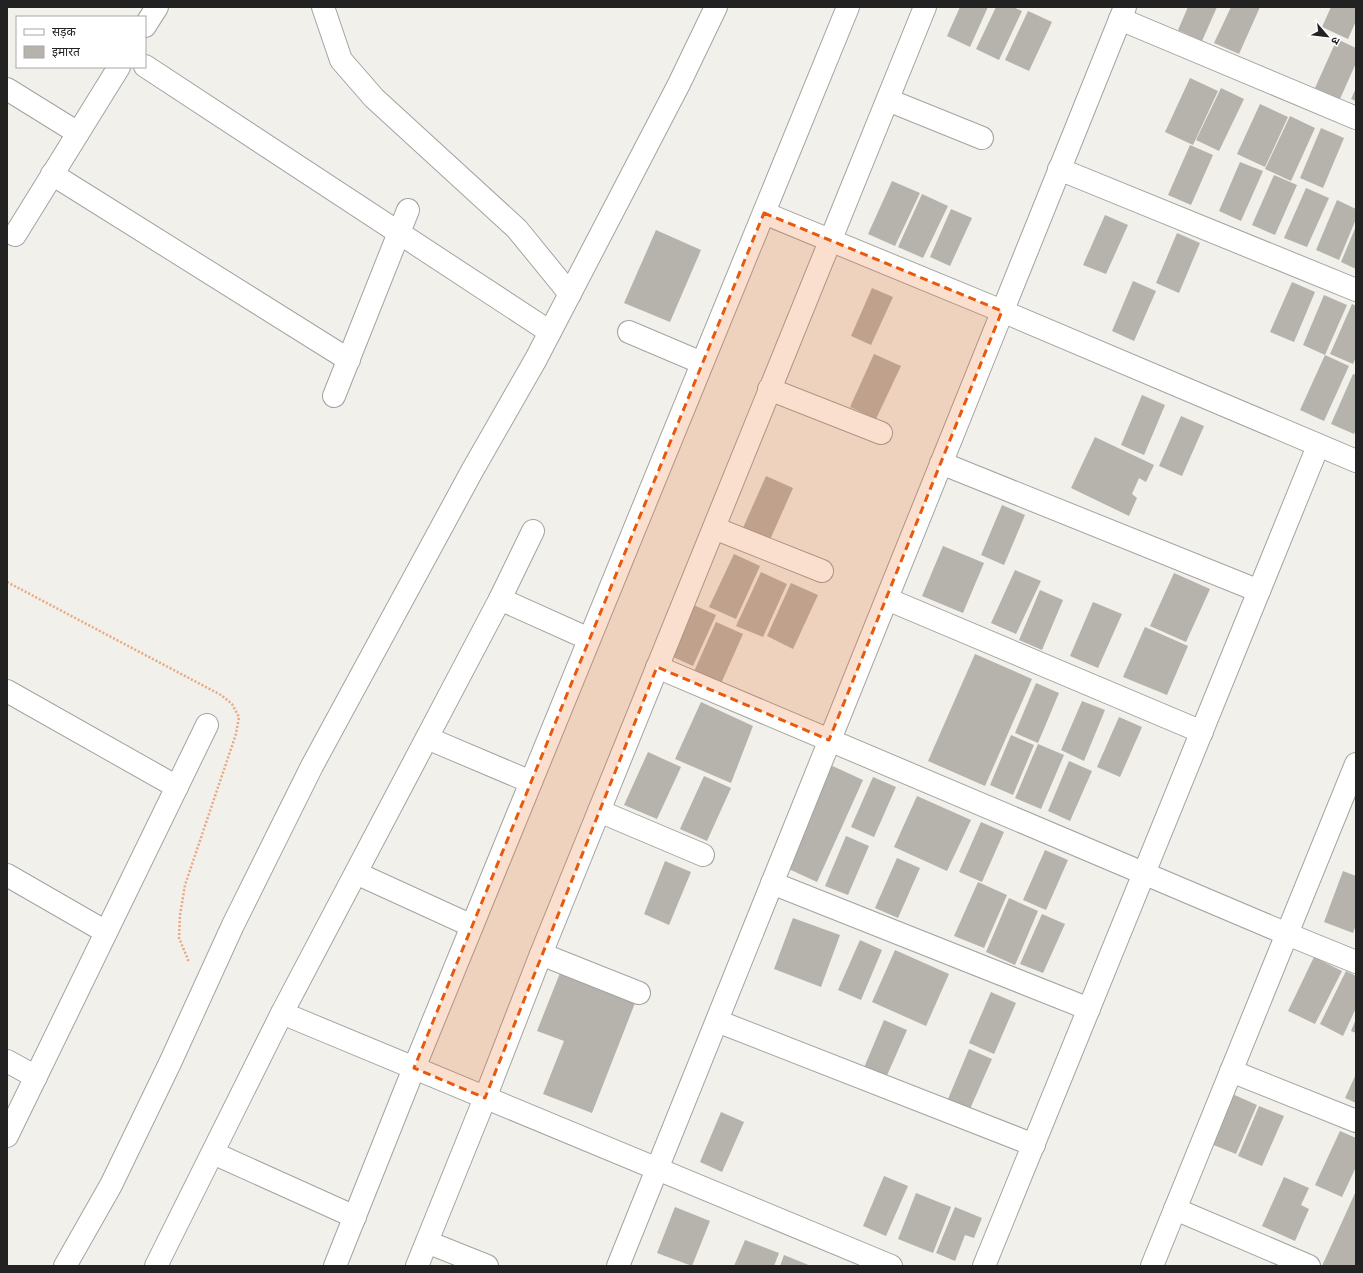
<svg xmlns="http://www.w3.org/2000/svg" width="1363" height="1273" viewBox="0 0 1363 1273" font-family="'PT Sans Narrow','Noto Sans Devanagari',sans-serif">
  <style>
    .building { fill: #b6b3ad }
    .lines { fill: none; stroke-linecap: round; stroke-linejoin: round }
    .minor-casing { stroke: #a3a3a3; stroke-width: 24 }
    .path { stroke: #eaa882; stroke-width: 2.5; stroke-dasharray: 2 2; stroke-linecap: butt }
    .minor { stroke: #fff; stroke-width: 22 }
    .marked { fill: #e8590c; fill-opacity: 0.2; stroke: #e8590c; stroke-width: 3; stroke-dasharray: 8 5; stroke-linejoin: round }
  </style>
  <rect width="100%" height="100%" fill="#f1f0ea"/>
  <g class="building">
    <polygon points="960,7 988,7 970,47 947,36"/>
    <polygon points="996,7 1013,7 1022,11 999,60 976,49"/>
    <polygon points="1188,7 1217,7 1202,41 1178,30"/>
    <polygon points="1231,7 1260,7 1239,54 1214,43"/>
    <polygon points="1331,7 1356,7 1356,21 1348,39 1322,27"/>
    <polygon points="1028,11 1052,22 1029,71 1005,60"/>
    <polygon points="1337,39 1356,48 1356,63 1340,99 1315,88"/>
    <polygon points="1190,78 1218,91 1193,145 1165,132"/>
    <polygon points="1221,88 1244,99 1219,151 1196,140"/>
    <polygon points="1356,88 1356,101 1351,99"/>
    <polygon points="1260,104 1288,117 1265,167 1237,154"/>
    <polygon points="1290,116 1315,128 1291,181 1265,169"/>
    <polygon points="1321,128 1344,138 1323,188 1300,178"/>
    <polygon points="1190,145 1213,155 1191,205 1168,195"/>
    <polygon points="1240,162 1263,171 1241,221 1219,211"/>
    <polygon points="1274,175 1297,185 1275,235 1252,225"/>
    <polygon points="892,181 920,193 895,246 868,234"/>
    <polygon points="1306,188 1329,198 1307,247 1284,238"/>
    <polygon points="922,194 948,206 923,258 898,247"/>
    <polygon points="1337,200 1356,209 1356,219 1339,260 1316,250"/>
    <polygon points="951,209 972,218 950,266 930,257"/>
    <polygon points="1105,215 1128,225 1106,274 1083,265"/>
    <polygon points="1356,226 1356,269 1341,262"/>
    <polygon points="656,230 701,250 670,322 624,303"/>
    <polygon points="1177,233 1200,243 1179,293 1156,283"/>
    <polygon points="1133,281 1156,291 1134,341 1112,331"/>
    <polygon points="1292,282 1315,292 1294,342 1270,332"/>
    <polygon points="872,288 893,297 871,345 851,336"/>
    <polygon points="1324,295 1347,305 1325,355 1303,345"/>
    <polygon points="1352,304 1356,306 1356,357 1353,364 1330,354"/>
    <polygon points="874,354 901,366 876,419 850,407"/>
    <polygon points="1325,355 1349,366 1324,421 1300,410"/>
    <polygon points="1353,374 1356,375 1356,429 1354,434 1331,424"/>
    <polygon points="1142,395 1165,405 1144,455 1121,445"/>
    <polygon points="1181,416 1204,426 1182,476 1159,466"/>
    <polygon points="1095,437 1154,465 1146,482 1139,478 1132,494 1137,498 1129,516 1071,488"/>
    <polygon points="766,476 793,488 769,542 742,530"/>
    <polygon points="1002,505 1025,515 1004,565 981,555"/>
    <polygon points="943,546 984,563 963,613 922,596"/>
    <polygon points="734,554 760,566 736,619 709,607"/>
    <polygon points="1015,570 1041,581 1016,634 991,623"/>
    <polygon points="761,572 787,584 763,637 736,626"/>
    <polygon points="1174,573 1210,589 1186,642 1150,626"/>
    <polygon points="791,583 818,595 793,649 767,636"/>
    <polygon points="1040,590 1063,600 1042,650 1019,640"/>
    <polygon points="687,602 716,615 693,666 664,653"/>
    <polygon points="1093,602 1122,614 1098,668 1070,656"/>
    <polygon points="716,622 743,634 719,688 692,676"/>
    <polygon points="1145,627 1188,646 1167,695 1123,677"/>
    <polygon points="975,654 1032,679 985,786 928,761"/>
    <polygon points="1036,683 1059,693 1038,743 1015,733"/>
    <polygon points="1082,701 1105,710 1084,761 1061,750"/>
    <polygon points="701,702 753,726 731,783 675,759"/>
    <polygon points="1119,717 1142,727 1120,777 1097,767"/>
    <polygon points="1011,735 1034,745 1013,795 990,785"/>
    <polygon points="1038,744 1064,755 1041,809 1015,798"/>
    <polygon points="648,752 681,767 657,819 624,805"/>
    <polygon points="1069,761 1092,771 1070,821 1048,811"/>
    <polygon points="826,763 863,780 817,882 780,865"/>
    <polygon points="704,776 731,788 707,841 680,829"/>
    <polygon points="873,777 896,787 874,837 851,827"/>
    <polygon points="917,796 971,820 947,871 894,847"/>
    <polygon points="981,822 1004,832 982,882 959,872"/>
    <polygon points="846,836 869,846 848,895 825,886"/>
    <polygon points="1045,850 1068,860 1046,910 1023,900"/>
    <polygon points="897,858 920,868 898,918 875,908"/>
    <polygon points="665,861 691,872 669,925 644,914"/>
    <polygon points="1343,871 1356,876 1356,925 1353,933 1324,922"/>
    <polygon points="978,882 1007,895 984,948 954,936"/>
    <polygon points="1009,898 1038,911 1015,965 986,952"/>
    <polygon points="1042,914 1065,924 1043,973 1020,964"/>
    <polygon points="793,918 840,935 821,987 774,969"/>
    <polygon points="860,940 882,950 861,1000 838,990"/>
    <polygon points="895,950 949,974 926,1026 872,1002"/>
    <polygon points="1314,957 1342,971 1315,1024 1288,1011"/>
    <polygon points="1346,971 1356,976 1356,1008 1343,1036 1320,1024"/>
    <polygon points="560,973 635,1003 592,1113 543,1094 564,1041 537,1031"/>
    <polygon points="991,992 1016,1003 994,1054 969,1043"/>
    <polygon points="1356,1019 1356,1033 1351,1031"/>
    <polygon points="884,1020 907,1030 885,1080 863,1070"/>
    <polygon points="969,1049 992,1059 970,1109 948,1099"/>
    <polygon points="1356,1074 1356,1103 1345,1098"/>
    <polygon points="1228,1092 1257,1105 1236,1154 1206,1142"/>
    <polygon points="1259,1106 1284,1116 1262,1166 1238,1156"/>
    <polygon points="721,1112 744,1122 722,1172 700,1162"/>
    <polygon points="1340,1131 1356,1138 1356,1167 1342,1197 1315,1185"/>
    <polygon points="884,1176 908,1186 886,1236 863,1226"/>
    <polygon points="1284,1177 1309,1188 1301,1205 1309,1209 1295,1241 1262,1226"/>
    <polygon points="1356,1191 1356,1263 1355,1266 1322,1266"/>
    <polygon points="916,1193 951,1207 933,1253 898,1239"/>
    <polygon points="675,1207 710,1221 692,1266 657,1253"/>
    <polygon points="955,1207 982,1218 974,1238 965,1235 955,1261 936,1253"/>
    <polygon points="745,1240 779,1253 774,1266 734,1266"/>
    <polygon points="784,1255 811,1266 780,1266"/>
  </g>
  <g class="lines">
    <g class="minor-casing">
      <g id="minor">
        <polyline points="323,7 341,60 374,98 517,229 570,294"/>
        <polyline points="1120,19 1356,118"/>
        <polyline points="145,26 157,7"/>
        <polyline points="145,66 550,332"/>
        <polyline points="7,89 78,133"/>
        <polyline points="888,100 982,138"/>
        <polyline points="1059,169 1356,290"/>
        <polyline points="52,174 349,360"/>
        <polyline points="764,213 1002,311 1356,461"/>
        <polyline points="15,235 119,67"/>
        <polyline points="629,332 702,363"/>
        <polyline points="769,389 881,433"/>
        <polyline points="334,396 408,210"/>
        <polyline points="941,463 1259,591"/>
        <polyline points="714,528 822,571"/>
        <polyline points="500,599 589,639"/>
        <polyline points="887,599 1202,732"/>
        <polyline points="657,667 1287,934 1356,962"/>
        <polyline points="7,691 177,787"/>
        <polyline points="427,738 531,782"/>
        <polyline points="599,811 703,855"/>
        <polyline points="356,873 472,926"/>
        <polyline points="7,875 106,932"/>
        <polyline points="772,883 1089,1009"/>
        <polyline points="541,954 639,993"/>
        <polyline points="282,1013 891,1266"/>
        <polyline points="717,1021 1034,1145"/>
        <polyline points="7,1061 36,1077"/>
        <polyline points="1231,1071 1356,1121"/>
        <polyline points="7,1136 207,725"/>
        <polyline points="213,1153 355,1217"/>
        <polyline points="1175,1209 1309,1266"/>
        <polyline points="427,1242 487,1266"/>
        <polyline points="65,1266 111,1185 170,1063 233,925 312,766 472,471 536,359 679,84 716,7"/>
        <polyline points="156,1266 282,1013 500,599 533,531"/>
        <polyline points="335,1266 414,1068 848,7"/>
        <polyline points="417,1266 485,1098 541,954 599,811 925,7"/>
        <polyline points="618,1266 1125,7"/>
        <polyline points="984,1266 1318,446"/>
        <polyline points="1152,1266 1356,764"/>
      </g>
    </g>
    <polyline class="path" points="7,582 221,695 232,704 239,717 236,734 185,885 180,915 179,938 189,962"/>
    <use href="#minor" class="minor"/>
  </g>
  <path class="marked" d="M764,213L1002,311L829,740L657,667L485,1098L414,1068Z"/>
  <rect width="1363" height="1273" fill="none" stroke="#222222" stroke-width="16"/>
  <rect x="16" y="16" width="130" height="52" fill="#ffffff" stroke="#a7a7a7"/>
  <rect x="24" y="29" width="20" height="6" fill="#ffffff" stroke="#a7a7a7"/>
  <text x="52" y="36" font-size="12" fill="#222222">सड़क</text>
  <rect x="24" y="46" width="20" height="12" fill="#b6b3ad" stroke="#a7a7a7"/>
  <text x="52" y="56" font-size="12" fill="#222222">इमारत</text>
  <g transform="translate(1327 36) rotate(118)" stroke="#ffffff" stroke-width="3" paint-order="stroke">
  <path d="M0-3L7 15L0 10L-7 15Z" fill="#222222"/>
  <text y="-6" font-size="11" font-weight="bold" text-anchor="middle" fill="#222222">उ</text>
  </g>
</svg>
